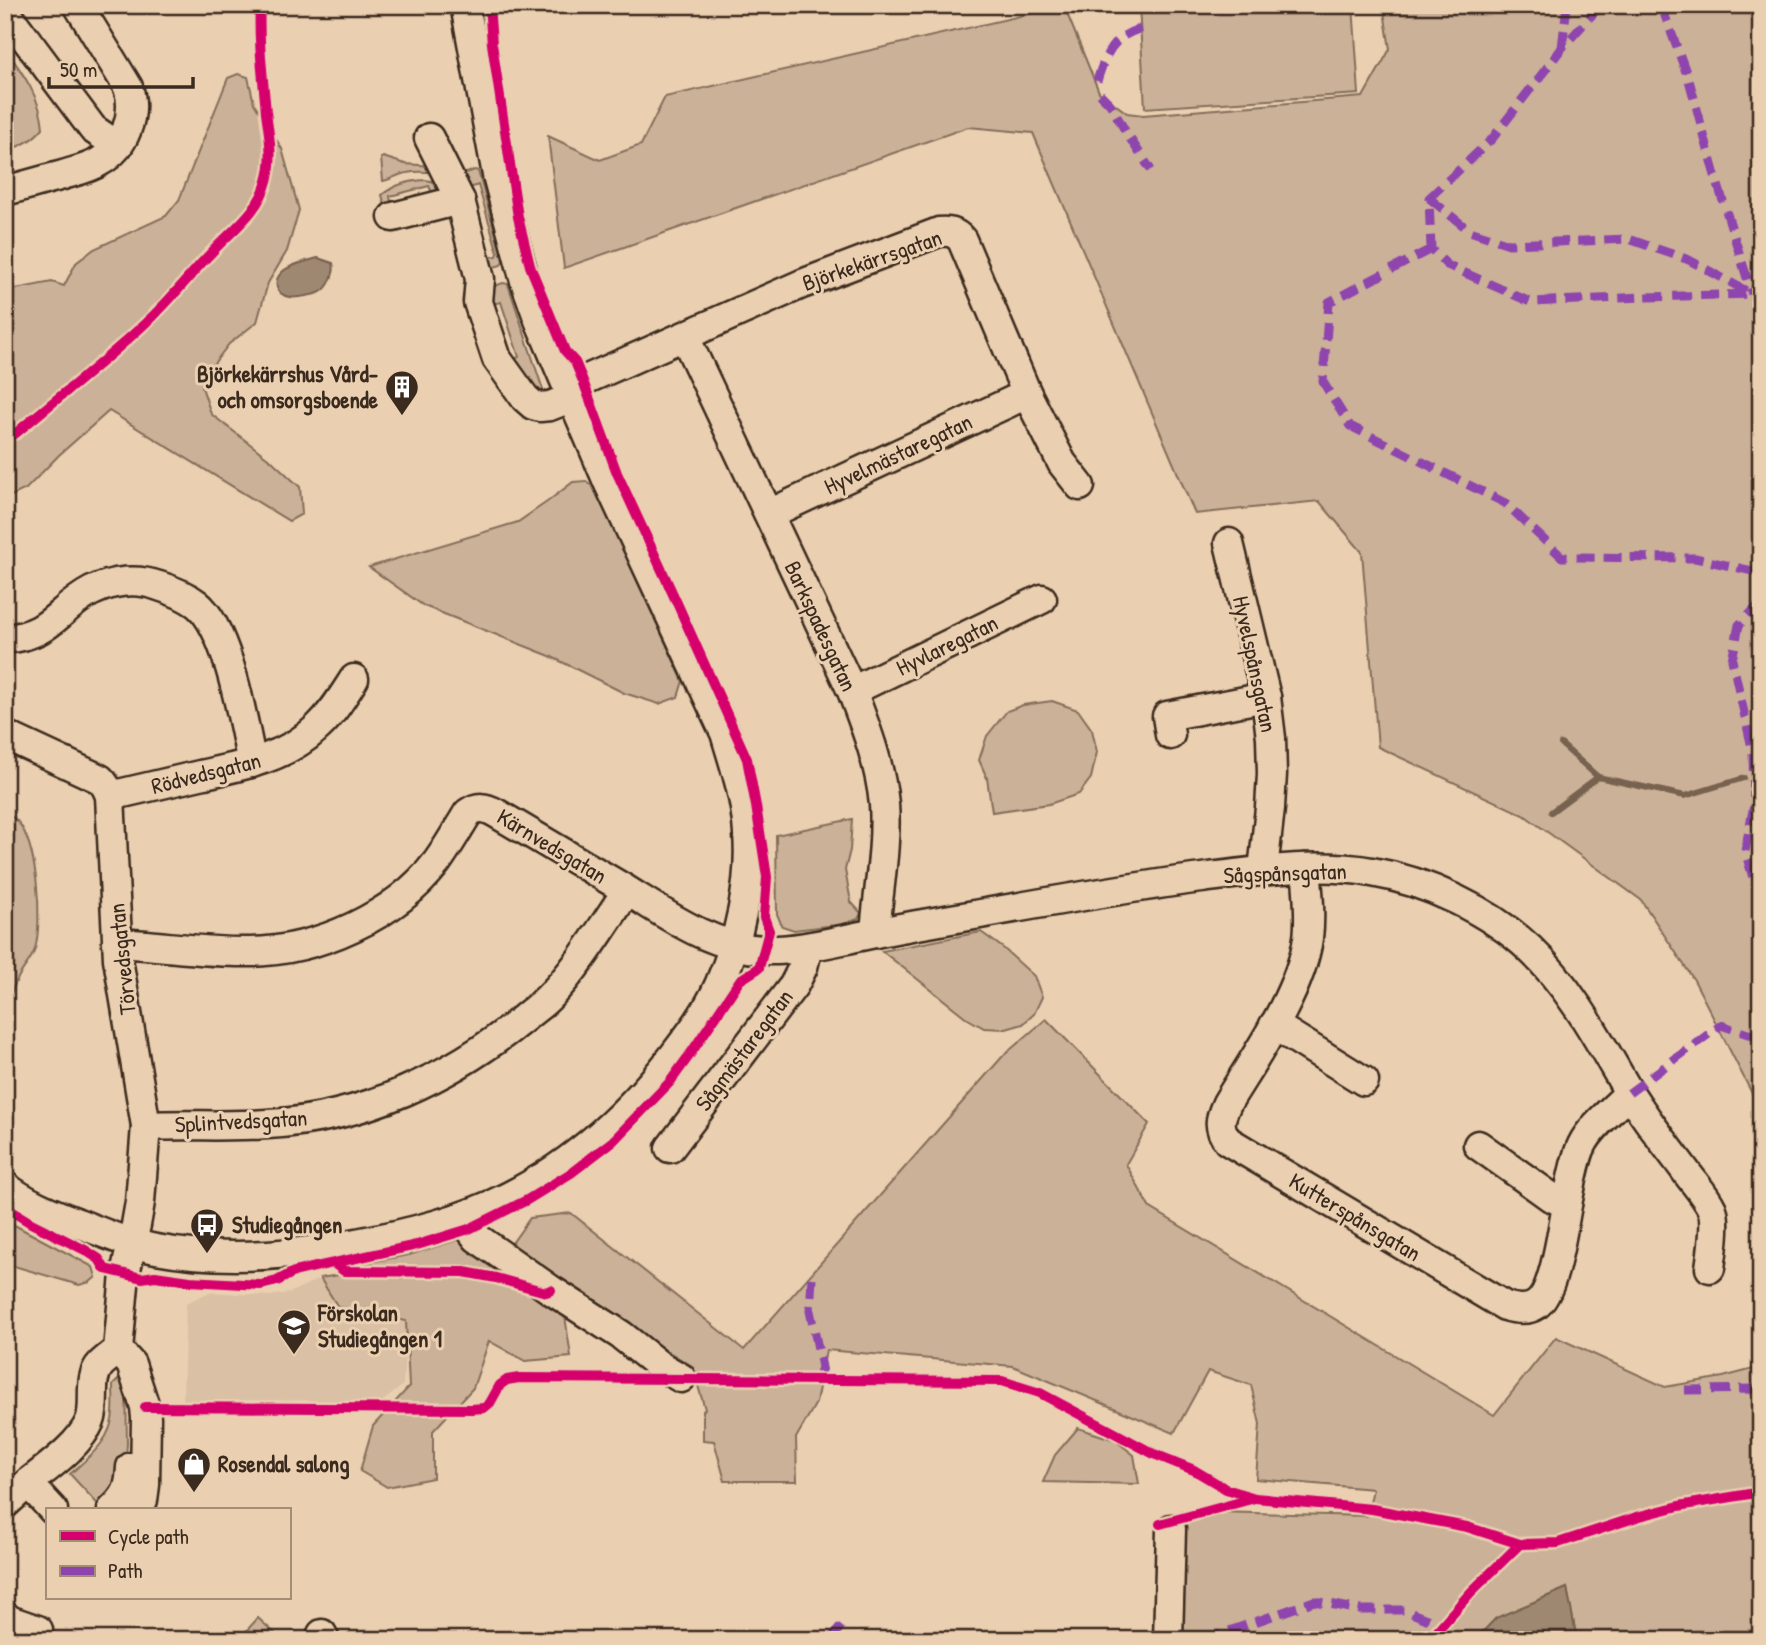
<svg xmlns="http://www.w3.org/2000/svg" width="1766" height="1645" viewBox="0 0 1766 1645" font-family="'Patrick Hand',sans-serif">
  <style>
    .built { fill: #dac0a4 }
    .green { fill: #cbb197; stroke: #836e5a; stroke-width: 2 }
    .water { fill: #9f8872; stroke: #776250; stroke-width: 2 }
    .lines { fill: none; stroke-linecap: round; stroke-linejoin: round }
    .stream { stroke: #776250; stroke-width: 6 }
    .minor-casing { stroke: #3b2a1e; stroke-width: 33 }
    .minor { stroke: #eacfb1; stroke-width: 28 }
    .quiet { stroke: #8e44ad; stroke-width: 9; stroke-dasharray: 18 9; stroke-linecap: butt }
    .cycleway-casing { stroke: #eacfb1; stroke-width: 15 }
    .cycleway { stroke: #d6006c; stroke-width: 10 }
    .labels { text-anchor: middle; stroke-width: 6; stroke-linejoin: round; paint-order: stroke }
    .street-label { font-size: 23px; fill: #3b2a1e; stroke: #eacfb1 }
    .poi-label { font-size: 23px; font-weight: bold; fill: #3b2a1e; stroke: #eacfb1; text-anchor: start }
  </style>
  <rect width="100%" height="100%" fill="#eacfb1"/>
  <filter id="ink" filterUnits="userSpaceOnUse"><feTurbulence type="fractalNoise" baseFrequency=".0143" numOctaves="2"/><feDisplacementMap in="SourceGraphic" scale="14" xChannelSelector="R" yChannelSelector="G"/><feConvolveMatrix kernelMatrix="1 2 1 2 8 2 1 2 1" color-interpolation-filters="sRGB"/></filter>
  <g filter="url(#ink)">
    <polygon class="built" points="321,1278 336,1305 407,1319 403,1385 382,1402 183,1402 186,1303 210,1292 269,1296 289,1293"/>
    <g class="green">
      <polygon points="1139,5 1353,5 1359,94 1145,108"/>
      <polygon points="1383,5 1761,5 1761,1111 1694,980 1641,900 1524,815 1378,747 1362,552 1319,501 1195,514 1033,133 968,127 564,268 548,136 600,160 641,145 665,97 1064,6 1099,92 1127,113 1143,115 1363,97 1390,49"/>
      <path d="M5,48C22,72 41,98 43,128C33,140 22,147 5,150Z"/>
      <polygon points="238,74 248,77 254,103 282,149 299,210 287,251 268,283 257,322 229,344 212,366 202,387 211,414 272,461 300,487 302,514 289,521 109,411 59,455 26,489 5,499 5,291 52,282 64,286 76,263 94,249 166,216 179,200 228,78"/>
      <path d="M383,157L405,164L433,166L432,172C424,172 415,171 407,173C398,174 391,180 383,181L381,158Z"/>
      <polygon points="475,170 478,171 503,261 501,265 487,269 484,259 497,256 498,253 478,185 464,190 457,176"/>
      <path d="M426,180L440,183L446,194L434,197L429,186L390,196L392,207L386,209L382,195C395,184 409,181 426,180Z"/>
      <polygon points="503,283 508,284 545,396 533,398 523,369 514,372 507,362 519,357 501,302 488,305 489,288"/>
      <polygon points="586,481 595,488 683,681 678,697 659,704 624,693 550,656 424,606 369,567 518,522 547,502 573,482"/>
      <polygon points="1052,701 1078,710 1092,730 1097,752 1091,778 1079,794 1049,804 992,812 987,778 979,760 987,736 1007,711 1023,705"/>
      <path d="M5,811C9,815 15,818 18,822C37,844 43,920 35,949C32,959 24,967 19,976C12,988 9,999 5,1012Z"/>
      <polygon points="852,819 850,850 845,870 851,902 861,913 858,919 844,924 794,930 782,926 777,914 776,835"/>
      <polygon points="981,932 1003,948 1034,976 1042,997 1034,1014 1023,1024 1006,1029 984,1028 968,1019 882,951"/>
      <polygon points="1046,1019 1149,1124 1126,1164 1149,1207 1494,1415 1556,1337 1665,1387 1723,1377 1761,1367 1761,1640 1577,1640 1567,1588 1496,1618 1475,1640 1180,1640 1181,1511 1367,1516 1373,1489 1256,1479 1260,1424 1251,1385 1208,1371 1174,1433 1013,1366 826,1350 816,1403 796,1438 797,1481 725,1481 714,1441 703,1440 703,1411 705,1409 692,1366 574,1295 564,1309 571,1357 525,1361 489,1341 473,1388 433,1431 433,1478 387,1487 360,1471 373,1426 409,1387 406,1321 338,1307 320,1278 377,1269 368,1268 347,1270 343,1267 409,1255 464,1238 500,1260 530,1218 571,1213 744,1350 1003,1056"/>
      <polygon points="5,1220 93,1267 96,1277 90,1282 79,1285 14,1266 5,1268"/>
      <path d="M119,1379H123L126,1383L127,1444L124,1479L103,1510L70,1474C89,1457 112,1440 113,1412C114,1403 113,1394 113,1385Z"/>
      <polygon points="1078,1428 1115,1440 1134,1455 1139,1484 1043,1482 1055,1455"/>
      <polygon points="258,1618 282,1640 238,1640"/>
      <rect x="941" y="1634" width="37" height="6"/>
    </g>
    <g class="water">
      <path d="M318,258L333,263C335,269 333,273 331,279C326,292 319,294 306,296C301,297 294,298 289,297C276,294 272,282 282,272C291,264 307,261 318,258Z"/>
      <polygon points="1567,1588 1577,1640 1475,1640 1496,1618"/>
    </g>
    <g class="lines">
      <g class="stream">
        <polyline points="1561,744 1598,777 1685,796 1744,778"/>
        <polyline points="1551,812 1598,777"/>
      </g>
      <g class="minor-casing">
        <g id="minor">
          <polyline points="5,11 93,129 118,146"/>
          <polyline points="429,138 460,200"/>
          <path d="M5,191C24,186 44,180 63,175C75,171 88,169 99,162C125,148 137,115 128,87L78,5"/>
          <polyline points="393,217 460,200 480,279 478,302 497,359 525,398 533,405 540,407 550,406 573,397"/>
          <path d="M685,337L852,691C866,728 880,764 884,804C887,847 878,891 875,933"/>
          <path d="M569,387L802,284L939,232C949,231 955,232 962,240L1027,394L1062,463L1080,486"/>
          <polyline points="769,514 1027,394"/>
          <polyline points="1229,543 1266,697 1271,738 1272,774 1270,808 1263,870"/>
          <path d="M5,639C52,635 56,610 92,591C113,581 137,578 159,586C172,590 186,596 197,604C229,630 243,723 252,763"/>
          <polyline points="852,691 1042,599"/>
          <path d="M5,735L100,779C105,784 108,789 110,796L118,959L146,1126L140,1202L136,1225L125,1274L118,1350C112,1355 106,1359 101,1364C87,1378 97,1404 90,1421C80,1445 48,1467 28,1483L53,1510"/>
          <polyline points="1170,735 1167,716 1266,697"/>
          <path d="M110,796C140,789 170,782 200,775C242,766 286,758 318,727C333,713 343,696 354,679"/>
          <path d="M1306,868C1308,891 1311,915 1308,938C1301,992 1255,1057 1227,1103C1220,1118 1217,1127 1228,1141L1505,1306C1515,1309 1527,1311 1536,1305C1562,1288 1565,1179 1582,1145C1591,1126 1615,1108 1629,1093"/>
          <path d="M117,943C161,945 206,953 250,952C317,951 396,916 437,862C448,847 458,829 468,813C478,806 485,807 496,813C538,838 581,863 623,888C667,915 710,947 764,950C794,951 823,944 852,938C873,933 895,929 917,925C1012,909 1107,890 1202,878C1258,871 1316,862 1372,872C1426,881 1490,911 1530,949C1569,986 1596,1035 1623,1082C1641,1114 1665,1143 1687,1173C1695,1184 1706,1196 1712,1209C1717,1221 1712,1254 1710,1268"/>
          <polyline points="1274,1025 1364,1081"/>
          <path d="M146,1126C187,1124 228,1127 268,1124C363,1119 452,1077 524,1018C532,1011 541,1005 548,998C579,967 602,927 627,891"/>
          <polyline points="1478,1145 1551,1197 1567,1204"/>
          <polyline points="670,1148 794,985 803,967 808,947"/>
          <path d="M5,1186C26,1203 53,1213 78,1223C103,1233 129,1244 156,1249C215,1260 276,1257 335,1247C390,1237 441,1227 493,1204C570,1169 633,1111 683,1043C697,1025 711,1005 720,983C739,940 752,881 748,834C746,799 735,766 725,733L608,482L539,320L525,281L497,175L465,5"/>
          <polyline points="461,1217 477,1238 551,1290 621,1335 660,1366 681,1378"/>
          <polyline points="118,1350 131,1364 145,1407 146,1418 145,1485 143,1500 138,1510"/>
          <polyline points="5,1504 28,1483"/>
          <path d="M112,1510C127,1496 130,1488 131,1467"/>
          <polyline points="5,1616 9,1620 38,1630"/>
          <polyline points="322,1634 325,1640"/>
          <polyline points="1168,1640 1171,1529"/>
        </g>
      </g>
      <use href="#minor" class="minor"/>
      <g class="quiet">
        <polyline points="1601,5 1562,48 1492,139 1429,198 1431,249 1447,265 1530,302 1645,297 1752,294"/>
        <polyline points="1661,5 1689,80 1714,172 1752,294"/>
        <polyline points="1562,48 1567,5"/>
        <path d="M1097,81C1106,53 1112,37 1142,28"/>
        <polyline points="1100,94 1110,104 1127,134 1151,170"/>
        <polyline points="1429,198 1470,231 1509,244 1629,239 1689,260 1752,294 1761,297"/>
        <polyline points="1431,249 1329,302 1323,382 1350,426 1505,503 1562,557 1695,558 1761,573"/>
        <polyline points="1761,603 1739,625 1732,660 1753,752 1754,805 1745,851 1754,881 1761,888"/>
        <polyline points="1629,1093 1721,1025 1748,1034 1761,1035"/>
        <polyline points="812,1278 810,1311 822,1367 818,1380"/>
        <polyline points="1685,1390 1761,1389"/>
        <polyline points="5,1635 10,1640"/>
        <polyline points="830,1640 843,1624"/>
        <polyline points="1204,1640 1314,1601 1360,1610 1404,1610 1442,1625"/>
      </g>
      <g class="cycleway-casing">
        <g id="cycleway">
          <path d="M5,437L16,433C62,394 111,357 154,315C175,295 192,272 212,252C232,230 259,212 267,181C274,158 269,135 266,112C263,77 258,41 260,5"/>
          <polyline points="5,1207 31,1223 85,1250 99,1259 105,1269 142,1278 155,1276 190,1281 261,1285 277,1281 294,1272 315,1267 417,1245 469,1229 527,1200 571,1173 613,1141 670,1082 691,1053 740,980 759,968 769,931 764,917 767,877 756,806 747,759 677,603 617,473 583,381 575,362 565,351 530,266 518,217 492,44 489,5"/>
          <polyline points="336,1265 344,1271 464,1272 496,1278 546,1292 551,1290"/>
          <polyline points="145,1407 471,1409 484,1408 490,1403 500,1385 507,1380 519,1378 1002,1381 1040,1393 1154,1454 1194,1470 1226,1489 1255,1498 1372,1509 1467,1527 1520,1544 1558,1543 1640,1516 1679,1506 1755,1493 1761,1493"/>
          <polyline points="1160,1524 1255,1498"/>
          <polyline points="1433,1640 1435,1633 1471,1592 1520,1544"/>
        </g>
      </g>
      <use href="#cycleway" class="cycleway"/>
    </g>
  </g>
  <defs>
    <g id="building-pin" transform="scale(1.75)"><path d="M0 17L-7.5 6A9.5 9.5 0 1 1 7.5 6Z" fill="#3b2a1e" stroke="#eacfb1"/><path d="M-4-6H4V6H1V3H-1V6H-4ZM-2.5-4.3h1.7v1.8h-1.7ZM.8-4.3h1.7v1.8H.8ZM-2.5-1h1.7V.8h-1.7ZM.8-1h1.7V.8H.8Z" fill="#fff"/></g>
    <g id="bus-pin" transform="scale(1.75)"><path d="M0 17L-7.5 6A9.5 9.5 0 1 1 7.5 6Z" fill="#3b2a1e" stroke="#eacfb1"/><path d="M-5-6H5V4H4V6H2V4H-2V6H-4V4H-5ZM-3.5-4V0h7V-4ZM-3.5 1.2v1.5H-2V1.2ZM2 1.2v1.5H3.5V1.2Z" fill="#fff"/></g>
    <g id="school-pin" transform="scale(1.75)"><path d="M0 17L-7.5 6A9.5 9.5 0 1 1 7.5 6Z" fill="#3b2a1e" stroke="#eacfb1"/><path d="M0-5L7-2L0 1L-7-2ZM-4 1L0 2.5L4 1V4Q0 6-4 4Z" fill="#fff"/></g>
    <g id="shop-pin" transform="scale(1.75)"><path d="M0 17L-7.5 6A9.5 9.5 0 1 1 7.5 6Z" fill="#3b2a1e" stroke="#eacfb1"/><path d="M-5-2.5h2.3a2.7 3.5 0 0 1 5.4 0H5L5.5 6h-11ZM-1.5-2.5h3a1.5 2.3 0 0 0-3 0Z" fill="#fff"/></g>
  </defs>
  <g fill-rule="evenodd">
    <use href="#building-pin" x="402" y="387"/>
    <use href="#bus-pin" x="207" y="1225"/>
    <use href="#school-pin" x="294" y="1326"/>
    <use href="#shop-pin" x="194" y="1464"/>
  </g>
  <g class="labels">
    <g class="street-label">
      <text transform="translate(872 260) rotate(-19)" y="8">Björkekärrsgatan</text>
      <text transform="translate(898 454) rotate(-25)" y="8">Hyvelmästaregatan</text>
      <text transform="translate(821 626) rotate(65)" y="8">Barkspadesgatan</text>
      <text transform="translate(947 645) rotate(-26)" y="8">Hyvlaregatan</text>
      <text transform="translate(1255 664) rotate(78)" y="8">Hyvelspånsgatan</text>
      <text transform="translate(206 773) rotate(-14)" y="8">Rödvedsgatan</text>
      <text transform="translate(552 846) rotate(31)" y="8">Kärnvedsgatan</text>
      <text transform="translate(1285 873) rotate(-2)" y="8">Sågspånsgatan</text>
      <text transform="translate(122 959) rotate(-96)" y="8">Törvedsgatan</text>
      <text transform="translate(744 1050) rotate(-53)" y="8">Sågmästaregatan</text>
      <text transform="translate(241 1121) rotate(-3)" y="8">Splintvedsgatan</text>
      <text transform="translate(1355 1217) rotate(31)" y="8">Kutterspånsgatan</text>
    </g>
    <g class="poi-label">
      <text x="378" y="382" text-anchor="end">Björkekärrshus Vård-<tspan x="378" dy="26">och omsorgsboende</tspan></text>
      <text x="232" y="1233">Studiegången</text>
      <text x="318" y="1321">Förskolan<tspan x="318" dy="26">Studiegången 1</tspan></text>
      <text x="218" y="1472">Rosendal salong</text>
    </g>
  </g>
  <rect width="1766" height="1645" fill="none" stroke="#eacfb1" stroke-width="28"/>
  <rect x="14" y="14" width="1738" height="1617" fill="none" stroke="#3b2a1e" stroke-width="2.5" filter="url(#ink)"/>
  <rect x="46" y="1508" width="245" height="91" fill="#eacfb1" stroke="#a48d76" stroke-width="2"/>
  <rect x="60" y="1531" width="35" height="10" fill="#d6006c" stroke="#a48d76" stroke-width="2"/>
  <text x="108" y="1544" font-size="21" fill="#3b2a1e">Cycle path</text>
  <rect x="60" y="1566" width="35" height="10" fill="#8e44ad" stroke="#a48d76" stroke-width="2"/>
  <text x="108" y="1578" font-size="21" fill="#3b2a1e">Path</text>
  <path d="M49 77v10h144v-10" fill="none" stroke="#3b2a1e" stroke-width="3.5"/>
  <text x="60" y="77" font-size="21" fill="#3b2a1e" stroke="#eacfb1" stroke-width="5" paint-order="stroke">50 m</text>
</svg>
